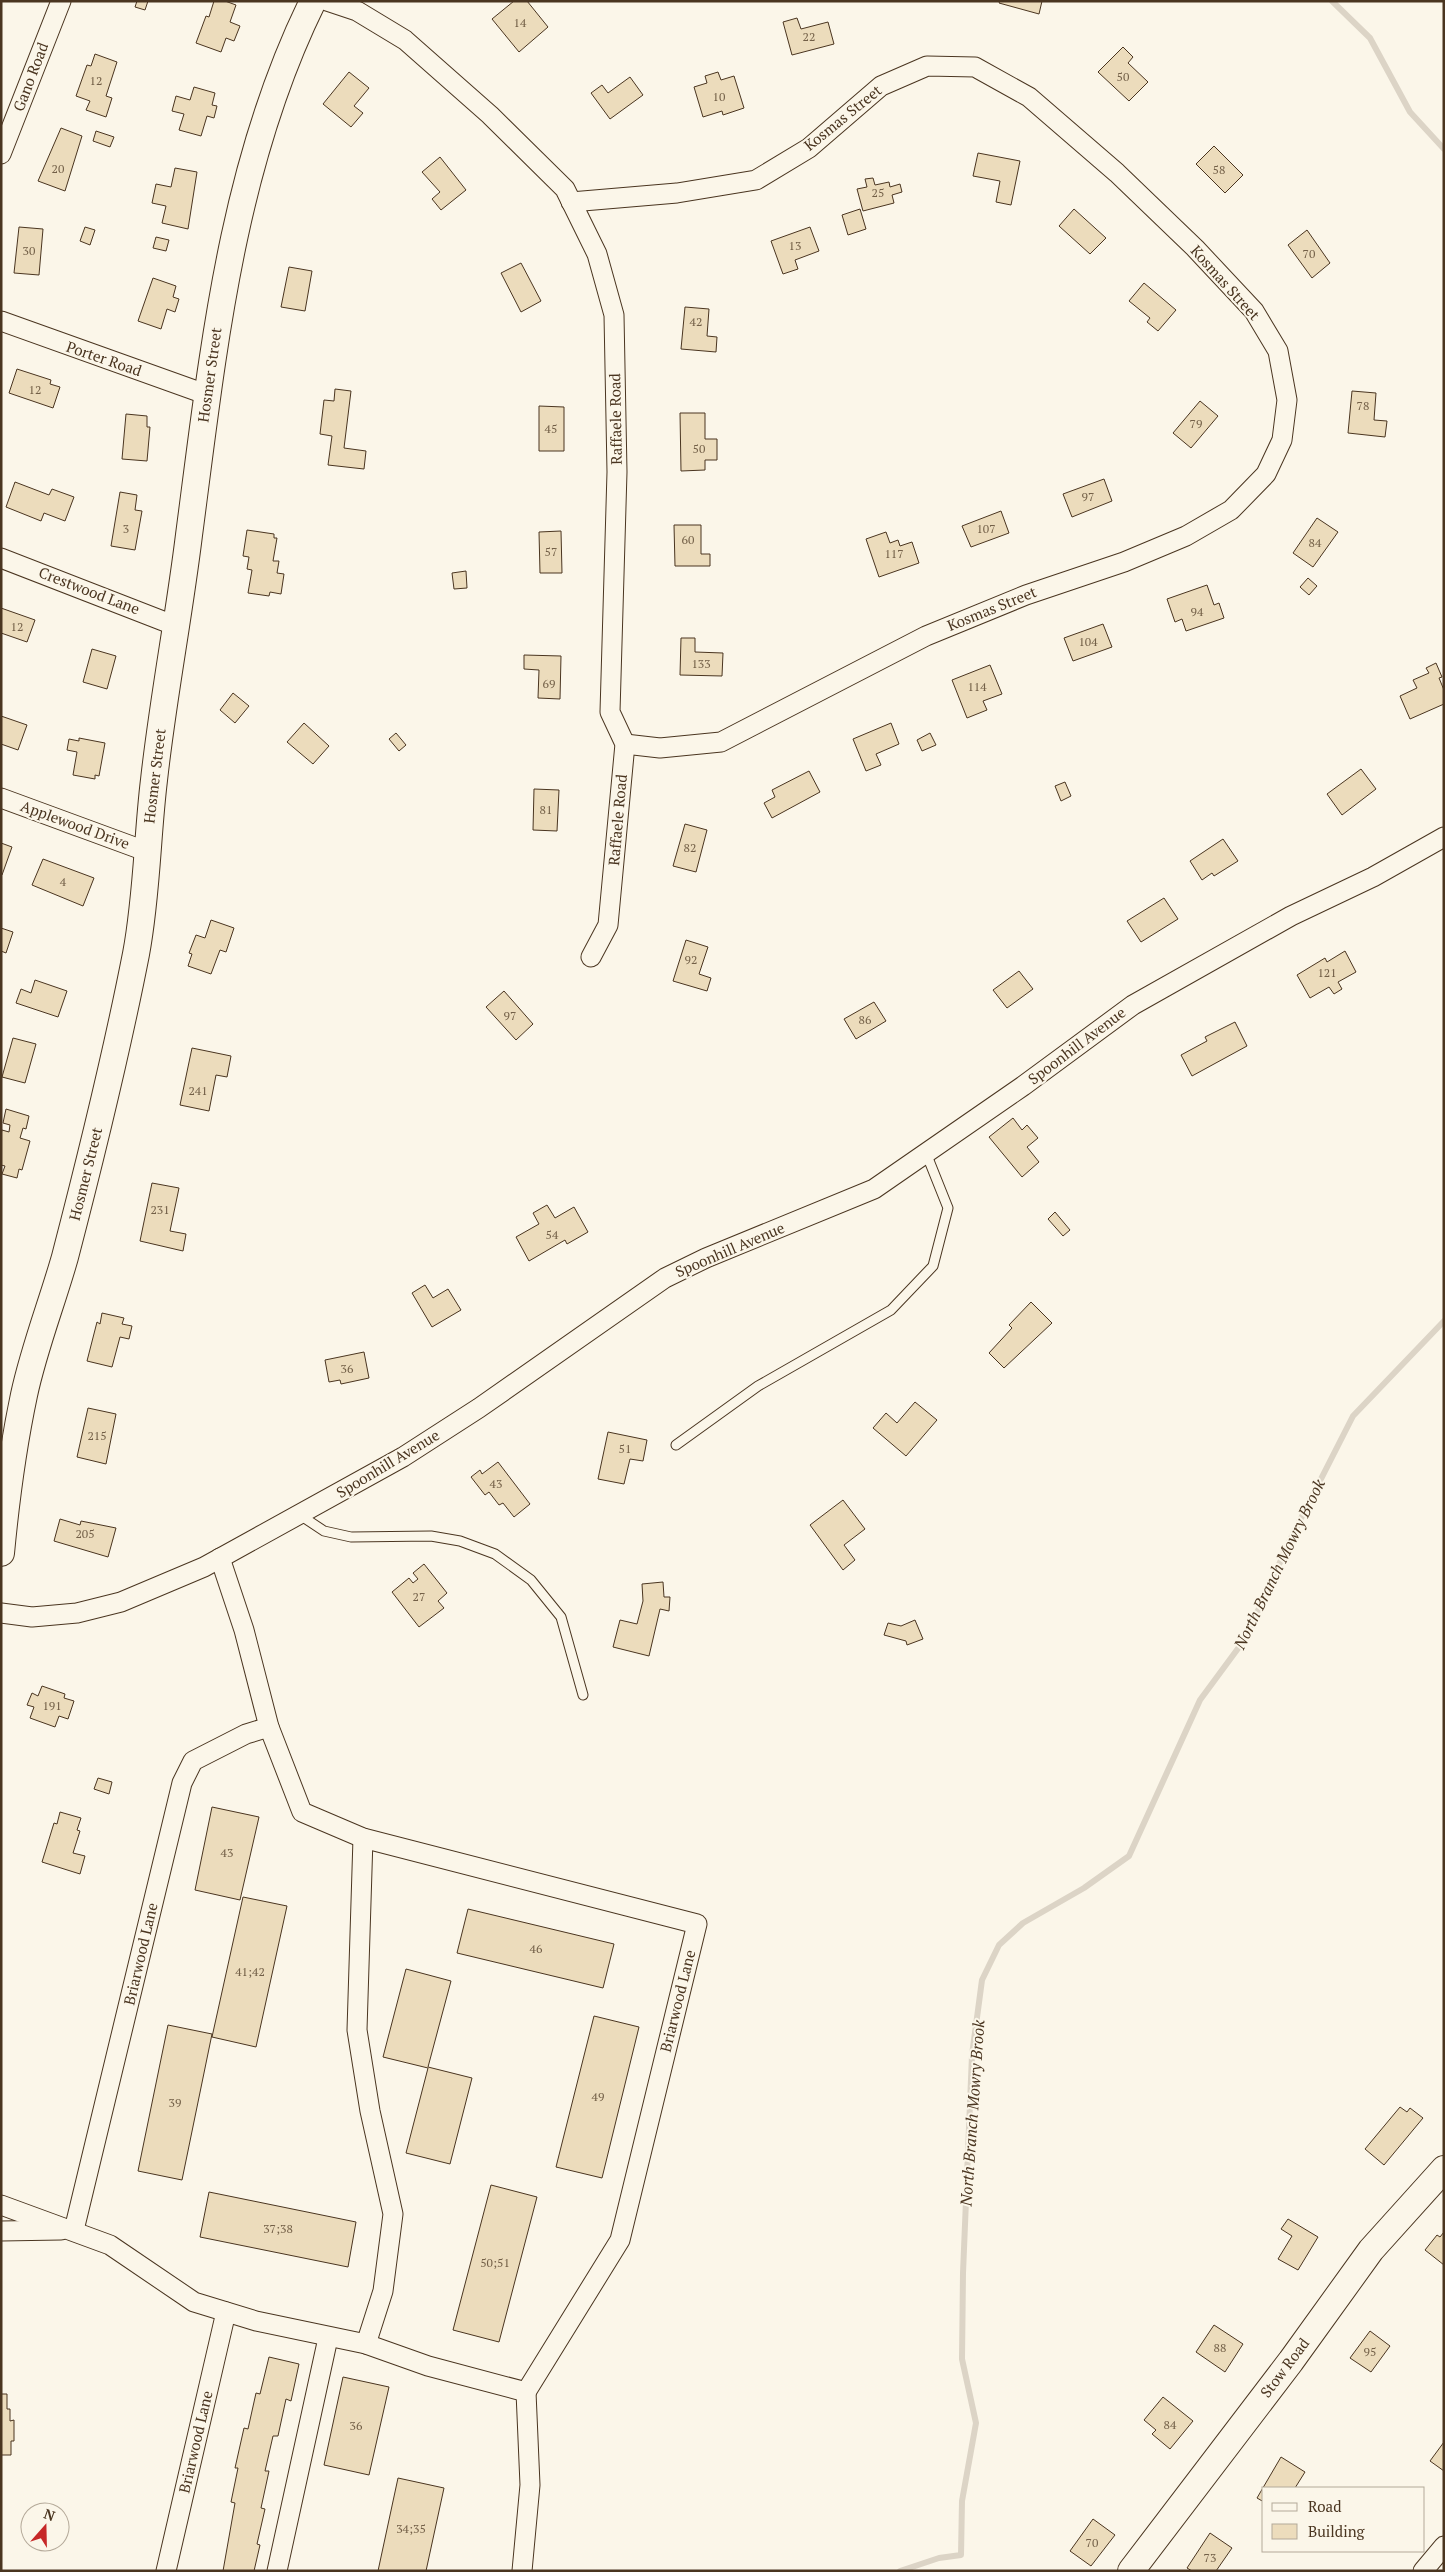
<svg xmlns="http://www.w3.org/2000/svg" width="1445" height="2572" viewBox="0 0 1445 2572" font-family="'PT Serif',serif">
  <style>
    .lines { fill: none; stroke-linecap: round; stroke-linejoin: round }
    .stream { stroke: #dcd4c6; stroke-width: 6 }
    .building { fill: #ecdcbc; stroke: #4a3520 }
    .lane-casing { stroke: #4a3520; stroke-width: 11 }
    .street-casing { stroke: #4a3520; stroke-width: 21 }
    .secondary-casing { stroke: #4a3520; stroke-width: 28 }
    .lane { stroke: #fbf6e9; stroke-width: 9 }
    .street { stroke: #fbf6e9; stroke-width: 19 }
    .secondary { stroke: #fbf6e9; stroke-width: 26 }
    .labels { text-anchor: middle; stroke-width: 4; stroke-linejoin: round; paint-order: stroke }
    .number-label { font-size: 12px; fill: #725f47 }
    .street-label { font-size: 15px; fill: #4a3520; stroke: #fbf6e9 }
    .water-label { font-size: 16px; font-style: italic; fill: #4a3520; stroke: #fbf6e9 }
  </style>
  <rect width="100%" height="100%" fill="#fbf6e9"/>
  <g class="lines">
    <g class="stream">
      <polyline points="1332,1 1370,38 1410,112 1444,149"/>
      <polyline points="900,2571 939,2558 961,2555 962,2501 976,2423 962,2359 963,2273 972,2055 982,1980 999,1945 1023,1923 1084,1888 1129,1856 1200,1700 1245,1639 1292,1536 1353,1416 1444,1321"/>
    </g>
  </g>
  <g class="building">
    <polygon points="137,1 148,1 145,10 135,7"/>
    <polygon points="214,1 225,1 236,5 230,22 240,26 234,41 226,38 221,52 196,43 206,16 209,17"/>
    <polygon points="514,1 527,1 548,27 519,52 492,19"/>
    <polygon points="1000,1 1042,1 1039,14 999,3"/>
    <polygon points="797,18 801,29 828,22 834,44 792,55 783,22"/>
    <polygon points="1123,47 1133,57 1128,63 1148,82 1129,101 1098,72"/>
    <polygon points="95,54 117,62 106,96 112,98 106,117 86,110 90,101 76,96 87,65 91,66"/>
    <polygon points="349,72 369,88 354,106 363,113 351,127 323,104"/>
    <polygon points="718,72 721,80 734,76 744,108 723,115 722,111 703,117 694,87 707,83 705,76"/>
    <polygon points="630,77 643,95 610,119 591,93 602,85 608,93"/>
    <polygon points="194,87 215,93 212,105 217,106 214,118 207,116 201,136 179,130 184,114 172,111 176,96 190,100"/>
    <polygon points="61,128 82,136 65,191 38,181"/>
    <polygon points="96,131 114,137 110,147 93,141"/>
    <polygon points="1214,146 1243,175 1225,193 1196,164"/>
    <polygon points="978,153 1020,161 1011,205 996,202 1000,181 973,176"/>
    <polygon points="440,157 466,190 441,210 432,199 440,192 422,172"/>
    <polygon points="175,168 197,172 188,229 162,223 166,206 152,203 156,184 171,187"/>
    <polygon points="873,178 875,185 889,182 890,187 900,184 902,192 892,195 894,203 863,211 857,189 867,187 865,179"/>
    <polygon points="860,209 866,229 848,235 842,215"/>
    <polygon points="1074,209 1106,238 1090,254 1059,226"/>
    <polygon points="19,227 43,229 39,275 14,273"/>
    <polygon points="85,227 95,230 90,245 80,241"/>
    <polygon points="810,227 819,251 795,260 798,269 783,274 771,241"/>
    <polygon points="1307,230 1330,263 1312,278 1288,245"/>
    <polygon points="156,237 169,240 166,251 153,248"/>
    <polygon points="521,263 541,301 521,312 501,273"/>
    <polygon points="289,267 312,271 305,311 281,307"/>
    <polygon points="153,278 176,286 173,297 179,299 175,312 167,309 161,329 138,321"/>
    <polygon points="1144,283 1176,310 1158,331 1147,322 1150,318 1129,301"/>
    <polygon points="685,307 709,309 707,336 717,337 716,352 681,349"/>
    <polygon points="17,369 51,380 50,384 60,387 53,408 9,393"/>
    <polygon points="335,389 351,391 344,448 366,451 364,469 328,465 332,436 320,434 324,400 334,401"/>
    <polygon points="1352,391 1376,393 1374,420 1387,421 1385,437 1348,433"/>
    <polygon points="1200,401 1218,416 1191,448 1173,433"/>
    <polygon points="539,406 564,407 564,451 539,451"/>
    <polygon points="680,413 705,413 705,439 717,439 717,460 705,460 705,470 681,471"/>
    <polygon points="126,414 147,416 147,427 150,427 147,461 122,459"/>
    <polygon points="1104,479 1112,501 1072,517 1063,494"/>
    <polygon points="15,482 49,495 52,489 74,497 65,521 44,513 41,521 6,507"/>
    <polygon points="120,492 137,495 135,510 142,511 135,550 111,546"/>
    <polygon points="1001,511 1009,533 971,547 962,526"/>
    <polygon points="1317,518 1338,532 1313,567 1293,553"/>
    <polygon points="674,525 701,525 701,554 710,554 710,566 675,566"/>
    <polygon points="247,530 274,534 274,538 277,538 273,561 279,561 277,573 284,574 281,594 270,592 269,596 248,593 252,570 247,569 249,557 243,556"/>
    <polygon points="561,531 562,573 540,573 539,532"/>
    <polygon points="886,532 890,543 898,540 900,546 912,542 919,563 879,577 866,539"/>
    <polygon points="466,571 467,588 454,589 452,573"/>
    <polygon points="1308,578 1317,586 1309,595 1300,587"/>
    <polygon points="1207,585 1214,605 1219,603 1224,618 1186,631 1182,619 1175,622 1167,599"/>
    <polygon points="1,608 35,620 27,642 1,633"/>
    <polygon points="1103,624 1112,647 1073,661 1064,638"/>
    <polygon points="681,638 695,638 695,652 723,653 722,676 680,675"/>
    <polygon points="92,649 116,656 107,689 83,682"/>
    <polygon points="524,655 561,656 560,699 538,698 539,670 524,669"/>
    <polygon points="1436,663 1442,677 1439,678 1444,690 1444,704 1410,719 1400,696 1417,688 1413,680 1429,673 1426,668"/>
    <polygon points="990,665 1002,694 983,701 987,710 967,718 952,680"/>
    <polygon points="233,693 249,706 235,723 220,710"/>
    <polygon points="1,716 27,725 18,750 1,744"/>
    <polygon points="304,723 329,746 313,764 287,742"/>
    <polygon points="891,723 899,744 876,754 881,765 866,771 853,739"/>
    <polygon points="396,733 406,745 399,751 389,739"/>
    <polygon points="930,733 936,745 922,751 917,740"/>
    <polygon points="79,738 105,743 99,776 95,775 95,779 73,775 77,752 67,750 69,739 79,741"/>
    <polygon points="1361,769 1376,789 1342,815 1327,794"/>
    <polygon points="809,771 820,792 772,818 764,803 775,797 772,790"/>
    <polygon points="1065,782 1071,796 1061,801 1055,786"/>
    <polygon points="534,789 559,790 557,831 533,830"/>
    <polygon points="685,824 707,830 696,872 673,866"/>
    <polygon points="1223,839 1238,861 1214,876 1212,873 1202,880 1190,861"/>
    <polygon points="1,843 12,847 2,875 1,875"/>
    <polygon points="43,859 94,878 83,906 32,885"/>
    <polygon points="1164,898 1178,919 1141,942 1127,921"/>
    <polygon points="211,920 234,928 226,952 220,950 211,974 188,966 192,954 189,953 196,935 205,938"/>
    <polygon points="1,928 13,932 6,953 1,951"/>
    <polygon points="686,940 708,947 699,974 711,978 707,991 673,981"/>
    <polygon points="1345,951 1356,972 1338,982 1342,989 1334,994 1329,987 1310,998 1297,975 1325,958 1327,962"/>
    <polygon points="1019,971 1033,989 1007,1008 993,990"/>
    <polygon points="35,980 67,991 58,1017 16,1003 21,989 31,993"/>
    <polygon points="504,991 533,1024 516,1040 486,1007"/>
    <polygon points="874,1002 886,1021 856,1039 844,1019"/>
    <polygon points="1235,1022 1247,1046 1192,1076 1181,1055 1207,1041 1205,1037"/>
    <polygon points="13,1038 36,1044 25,1083 2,1077"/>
    <polygon points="192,1048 231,1056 227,1077 216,1075 209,1111 180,1105"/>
    <polygon points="6,1109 29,1116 26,1129 23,1128 20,1138 30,1141 22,1170 19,1169 17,1178 2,1174 5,1166 1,1165 1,1134 2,1130 9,1132 10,1125 3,1123"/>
    <polygon points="1013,1118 1022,1130 1027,1125 1038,1138 1027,1147 1039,1162 1022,1177 989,1137"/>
    <polygon points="152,1183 179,1188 170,1231 186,1234 183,1251 140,1241"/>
    <polygon points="547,1205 555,1218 574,1207 588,1232 567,1244 565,1240 529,1261 516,1237 539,1224 533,1213"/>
    <polygon points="1055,1212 1070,1230 1063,1236 1048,1219"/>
    <polygon points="425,1285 433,1298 448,1289 461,1310 432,1327 412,1293"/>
    <polygon points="1031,1302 1052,1323 1004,1368 989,1353 1012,1328 1009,1325"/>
    <polygon points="102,1313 124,1318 122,1324 132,1326 129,1339 120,1337 112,1367 87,1361 97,1322 100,1324"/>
    <polygon points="364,1352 369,1378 341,1384 340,1380 329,1382 325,1360"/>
    <polygon points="915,1402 937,1420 906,1456 873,1428 886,1413 897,1423"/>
    <polygon points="88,1408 116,1414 106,1464 77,1457"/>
    <polygon points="608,1432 647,1440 643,1461 630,1459 624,1484 598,1479"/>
    <polygon points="498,1462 530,1504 514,1517 503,1503 499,1505 489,1492 485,1495 471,1477 480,1470 482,1474"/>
    <polygon points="843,1500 865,1529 844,1545 855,1560 843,1570 810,1525"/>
    <polygon points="60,1519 80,1525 81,1521 116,1528 108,1557 54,1541"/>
    <polygon points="424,1564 447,1593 438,1601 444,1608 419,1627 392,1592 409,1578 413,1583 418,1579 413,1573"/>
    <polygon points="663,1582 664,1597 670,1597 669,1611 660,1609 649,1656 613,1647 620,1620 637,1624 643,1601 642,1584"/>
    <polygon points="915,1620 923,1639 907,1645 906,1641 884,1635 888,1623 901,1626"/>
    <polygon points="42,1686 65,1694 64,1698 74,1701 68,1719 59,1716 55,1727 30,1718 34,1707 27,1705 32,1693 38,1696"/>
    <polygon points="98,1778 112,1782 109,1794 94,1789"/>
    <polygon points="212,1807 259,1817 240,1900 195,1890"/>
    <polygon points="60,1812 81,1818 77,1830 80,1831 73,1853 85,1856 80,1874 42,1862 54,1823 57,1824"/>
    <polygon points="243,1897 287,1906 256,2047 212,2037"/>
    <polygon points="468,1909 614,1944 603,1988 457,1953"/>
    <polygon points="406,1969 451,1981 428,2067 472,2078 450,2164 406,2153 428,2068 383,2057"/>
    <polygon points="594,2016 639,2027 602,2178 556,2167"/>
    <polygon points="168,2025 212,2034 182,2180 138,2171"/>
    <polygon points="1400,2107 1407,2112 1410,2108 1423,2118 1384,2165 1365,2149"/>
    <polygon points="491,2185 537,2197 499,2342 453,2330"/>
    <polygon points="209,2192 356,2222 348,2267 200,2237"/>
    <polygon points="1288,2219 1318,2237 1298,2270 1278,2259 1292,2236 1281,2229"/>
    <polygon points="1444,2232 1444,2265 1425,2250 1437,2235 1440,2237"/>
    <polygon points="1214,2325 1243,2344 1225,2372 1196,2352"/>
    <polygon points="1370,2331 1390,2346 1371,2372 1350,2358"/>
    <polygon points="269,2357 299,2364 291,2401 286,2399 278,2436 273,2436 265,2471 269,2471 261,2508 265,2509 257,2544 260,2545 254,2571 223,2571 235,2503 231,2502 238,2468 235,2468 244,2428 248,2429 256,2393 260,2394"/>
    <polygon points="343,2377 389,2387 369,2475 324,2465"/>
    <polygon points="1,2394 7,2394 7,2409 10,2409 10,2421 14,2420 14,2441 11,2441 11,2455 1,2455"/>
    <polygon points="1163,2397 1193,2421 1170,2449 1152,2434 1156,2430 1144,2420"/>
    <polygon points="1444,2442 1444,2471 1430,2461"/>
    <polygon points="1281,2457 1305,2472 1295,2488 1264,2488 1264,2502 1257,2498"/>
    <polygon points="398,2478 444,2488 426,2571 378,2571"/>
    <polygon points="1093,2519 1115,2535 1091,2566 1070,2551"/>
    <polygon points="1210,2533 1232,2548 1216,2571 1192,2571 1187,2568"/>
  </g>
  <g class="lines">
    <g class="lane-casing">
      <g id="lane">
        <polyline points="676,1445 758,1386 891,1310 933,1266 948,1208 926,1153"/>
        <polyline points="300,1515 324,1531 351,1537 431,1536 460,1541 495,1554 531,1580 561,1617 583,1695"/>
      </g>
    </g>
    <g class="street-casing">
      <g id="street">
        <polyline points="327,1 357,11 405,40 490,115 565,189 597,254 614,315 617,472 610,712 625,744 608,925 591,957"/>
        <polyline points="1,154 61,1"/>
        <polyline points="571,202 677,193 756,180 809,148 881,86 927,66 975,67 1029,97 1117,173 1195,248 1254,311 1278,351 1287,400 1282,440 1266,474 1231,510 1186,536 1124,562 1026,595 926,636 721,742 660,748 625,744"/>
        <polyline points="1,321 208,395"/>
        <polyline points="1,558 176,626"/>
        <polyline points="1,798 148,852"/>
        <polyline points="220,1558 244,1630 269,1727 302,1812 363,1838 697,1924 620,2240 526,2392"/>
        <polyline points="1,1613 32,1617 77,1613 121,1602 204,1567 403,1457 479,1408 665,1278 706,1258 874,1189 1023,1086 1133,1005 1291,916 1373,877 1444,837"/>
        <polyline points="363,1838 357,2030 370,2111 393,2214 383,2291 366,2344"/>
        <polyline points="1,2205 110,2245 194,2302 256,2321 366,2344 428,2366 526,2392 530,2485 522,2571"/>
        <polyline points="74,2230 182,1783 193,1761 246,1734 269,1727"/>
        <polyline points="1,2231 61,2230"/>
        <polyline points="166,2571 226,2312"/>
        <polyline points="277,2571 328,2338"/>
        <polyline points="1423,2571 1444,2546"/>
      </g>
    </g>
    <g class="secondary-casing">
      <g id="secondary">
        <path d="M1,1553C6,1500 13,1447 24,1395C34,1348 52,1303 65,1257C91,1157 116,1056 136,954C147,896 147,838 154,780C163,698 179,617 189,535C213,353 231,167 313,1"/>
        <polyline points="1131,2571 1291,2361 1371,2250 1444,2169"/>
      </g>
    </g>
    <use href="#lane" class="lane"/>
    <use href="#street" class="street"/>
    <use href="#secondary" class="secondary"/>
  </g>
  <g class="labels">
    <g class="number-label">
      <text x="520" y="27">14</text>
      <text x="809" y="41">22</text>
      <text x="1123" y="81">50</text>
      <text x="96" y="85">12</text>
      <text x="719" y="101">10</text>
      <text x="58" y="173">20</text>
      <text x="1219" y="174">58</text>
      <text x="878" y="197">25</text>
      <text x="795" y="250">13</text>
      <text x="29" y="255">30</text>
      <text x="1309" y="258">70</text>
      <text x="696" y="326">42</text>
      <text x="35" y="394">12</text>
      <text x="1363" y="410">78</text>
      <text x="1196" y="428">79</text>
      <text x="551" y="433">45</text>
      <text x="699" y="453">50</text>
      <text x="1088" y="501">97</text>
      <text x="126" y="533">3</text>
      <text x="986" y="533">107</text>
      <text x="688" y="544">60</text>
      <text x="1315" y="547">84</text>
      <text x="551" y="556">57</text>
      <text x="894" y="558">117</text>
      <text x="1197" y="616">94</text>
      <text x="17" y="631">12</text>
      <text x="1088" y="646">104</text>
      <text x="701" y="668">133</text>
      <text x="549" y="688">69</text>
      <text x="977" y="691">114</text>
      <text x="546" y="814">81</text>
      <text x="690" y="852">82</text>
      <text x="63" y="886">4</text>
      <text x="691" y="964">92</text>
      <text x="1327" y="977">121</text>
      <text x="510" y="1020">97</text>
      <text x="865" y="1024">86</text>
      <text x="198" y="1095">241</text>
      <text x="160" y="1214">231</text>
      <text x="552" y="1239">54</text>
      <text x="347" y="1373">36</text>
      <text x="97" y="1440">215</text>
      <text x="625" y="1453">51</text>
      <text x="496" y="1488">43</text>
      <text x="85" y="1538">205</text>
      <text x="419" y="1601">27</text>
      <text x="52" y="1710">191</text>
      <text x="227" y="1857">43</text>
      <text x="536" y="1953">46</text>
      <text x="250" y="1976">41;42</text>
      <text x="598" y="2101">49</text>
      <text x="175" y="2107">39</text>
      <text x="278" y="2233">37;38</text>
      <text x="495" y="2267">50;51</text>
      <text x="1220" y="2352">88</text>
      <text x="1370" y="2356">95</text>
      <text x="1170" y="2429">84</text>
      <text x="356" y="2430">36</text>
      <text x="411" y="2533">34;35</text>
      <text x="1092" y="2547">70</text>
      <text x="1210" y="2562">73</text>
    </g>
    <g class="street-label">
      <text transform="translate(31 77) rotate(-69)" y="5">Gano Road</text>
      <text transform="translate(843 118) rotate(-39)" y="5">Kosmas Street</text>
      <text transform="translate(1225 283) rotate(48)" y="5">Kosmas Street</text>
      <text transform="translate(104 359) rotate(19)" y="5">Porter Road</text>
      <text transform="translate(210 375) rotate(-82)" y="5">Hosmer Street</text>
      <text transform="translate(616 419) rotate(-91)" y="5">Raffaele Road</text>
      <text transform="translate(89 591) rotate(21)" y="5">Crestwood Lane</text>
      <text transform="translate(992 609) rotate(-22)" y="5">Kosmas Street</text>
      <text transform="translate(155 776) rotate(-83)" y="5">Hosmer Street</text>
      <text transform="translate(618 820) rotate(-85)" y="5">Raffaele Road</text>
      <text transform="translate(75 825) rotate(20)" y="5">Applewood Drive</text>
      <text transform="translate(1077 1046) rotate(-37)" y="5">Spoonhill Avenue</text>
      <text transform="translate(86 1174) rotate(-76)" y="5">Hosmer Street</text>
      <text transform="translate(730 1250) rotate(-23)" y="5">Spoonhill Avenue</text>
      <text transform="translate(388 1464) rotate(-31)" y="5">Spoonhill Avenue</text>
      <text transform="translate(141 1954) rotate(-77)" y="5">Briarwood Lane</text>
      <text transform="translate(678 2001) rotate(-76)" y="5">Briarwood Lane</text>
      <text transform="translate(1285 2368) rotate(-53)" y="5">Stow Road</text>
      <text transform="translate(196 2442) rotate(-77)" y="5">Briarwood Lane</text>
    </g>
    <g class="water-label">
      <text transform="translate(1279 1564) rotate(-64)" y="6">North Branch Mowry Brook</text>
      <text transform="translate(972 2113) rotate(-86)" y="6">North Branch Mowry Brook</text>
    </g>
  </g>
  <rect width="1445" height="2572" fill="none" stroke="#4a3520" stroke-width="5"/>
  <rect x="1262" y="2487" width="162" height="65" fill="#fbf6e9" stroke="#b4a999"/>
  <rect x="1272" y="2503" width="25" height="8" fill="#fbf6e9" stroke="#b4a999"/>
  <text x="1308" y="2512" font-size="15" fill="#4a3520">Road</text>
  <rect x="1272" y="2524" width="25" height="15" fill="#ecdcbc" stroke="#b4a999"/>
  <text x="1308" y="2537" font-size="15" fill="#4a3520">Building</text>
  <g transform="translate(45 2527) rotate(20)"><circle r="24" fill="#fbf6e9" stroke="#b4a999"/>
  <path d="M0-4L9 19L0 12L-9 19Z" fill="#c62828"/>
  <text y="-8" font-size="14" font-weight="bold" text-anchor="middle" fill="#4a3520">N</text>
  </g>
</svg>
